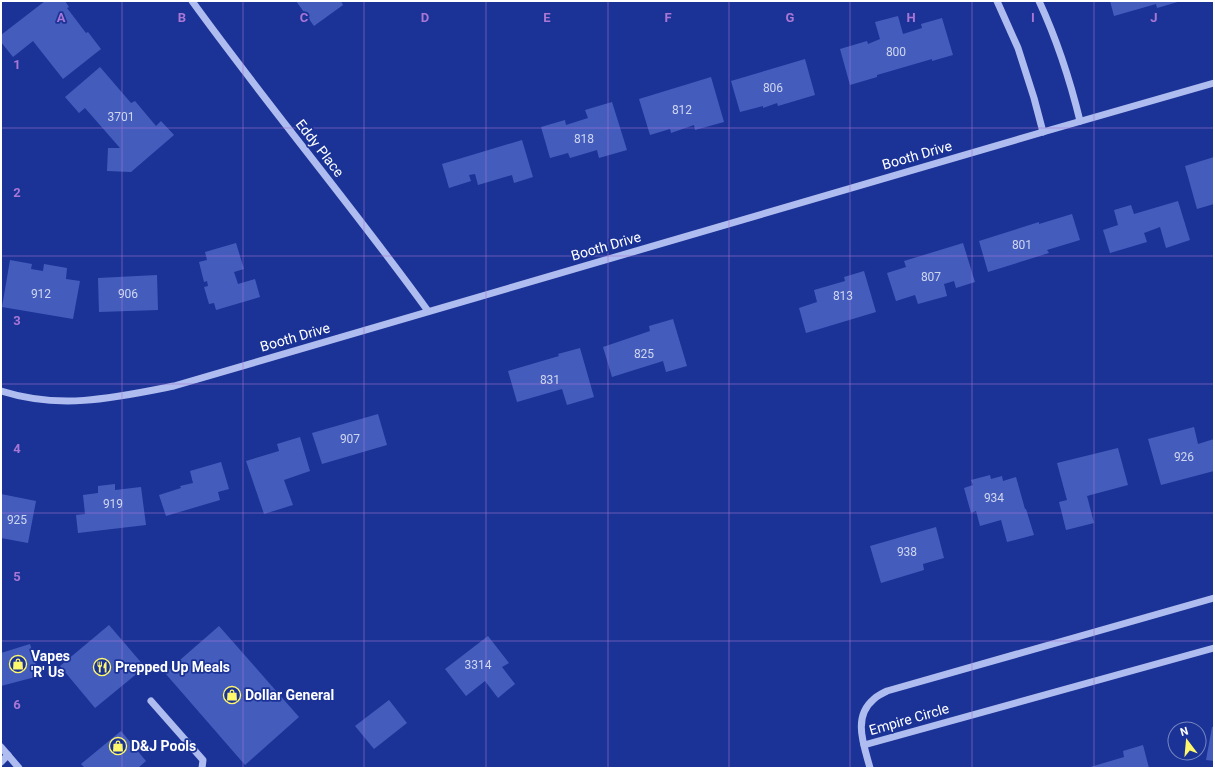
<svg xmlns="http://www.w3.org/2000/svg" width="1215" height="769" viewBox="0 0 1215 769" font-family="Roboto,sans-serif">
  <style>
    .building { fill: #445dbd }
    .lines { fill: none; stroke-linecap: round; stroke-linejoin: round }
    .minor { stroke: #afbcf0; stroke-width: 7 }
    .grid { fill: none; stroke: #a976d5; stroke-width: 1; stroke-opacity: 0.55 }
    .labels { text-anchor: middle; stroke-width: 3.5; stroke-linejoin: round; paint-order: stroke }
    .number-label { font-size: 12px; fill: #d0d6ee }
    .street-label { font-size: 14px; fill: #fff; stroke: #1b3396 }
    .poi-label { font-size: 14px; font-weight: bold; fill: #fff; stroke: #1b3396; text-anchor: start }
    .grid-label { font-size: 13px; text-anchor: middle; font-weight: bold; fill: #a976d5; stroke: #1b3396; stroke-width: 3.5; stroke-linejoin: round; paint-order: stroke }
  </style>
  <rect width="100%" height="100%" fill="#1b3396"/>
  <g class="building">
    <polygon points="45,1 65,1 69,7 67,8 86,33 88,32 101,49 63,79 33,41 13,57 1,42 1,35"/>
    <polygon points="296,1 341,1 343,5 314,26"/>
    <polygon points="1110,1 1181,1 1157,8 1156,4 1114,16"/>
    <polygon points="898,16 903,34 922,28 921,24 942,18 953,55 932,61 932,59 877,75 877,77 850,85 840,49 867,41 868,44 880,39 875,22"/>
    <polygon points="805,59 815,95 778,106 777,103 763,108 763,106 740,112 731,81"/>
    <polygon points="100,67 131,103 135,101 156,126 161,121 174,135 131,172 107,171 108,148 120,148 85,108 79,113 65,97"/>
    <polygon points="711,77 724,122 695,130 694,125 671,133 670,129 650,135 639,99"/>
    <polygon points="612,102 627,150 599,158 597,150 570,158 568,153 550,158 541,127 565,120 566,125 588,118 585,110"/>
    <polygon points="522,140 533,177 514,183 512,175 478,185 475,174 469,175 471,181 449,188 442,164"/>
    <polygon points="1214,157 1214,204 1197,209 1185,166"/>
    <polygon points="1178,201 1190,240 1166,248 1160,227 1144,233 1147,242 1110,253 1103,230 1118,225 1114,210 1131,205 1134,214"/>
    <polygon points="1072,214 1080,240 1047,250 1049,253 988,272 979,241 1039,222 1039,224"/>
    <polygon points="236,243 244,269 234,272 238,284 255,279 260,297 216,310 214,303 209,304 204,287 208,286 207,281 204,282 199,262 207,260 205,252"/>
    <polygon points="963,243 975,282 956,288 954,281 944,284 947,296 918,304 915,295 896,301 887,273 906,267 904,261"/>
    <polygon points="10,260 32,264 31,269 43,271 44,264 67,268 66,279 80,281 73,319 2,307"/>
    <polygon points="864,271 876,312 806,333 799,308 817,302 814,290 845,281 844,277"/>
    <polygon points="157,275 158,310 99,312 98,278"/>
    <polygon points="673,319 687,366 666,372 663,361 612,377 603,347 650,331 649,326"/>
    <polygon points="580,348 594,397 567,405 562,389 517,402 508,371 559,356 558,354"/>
    <polygon points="378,414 387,445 322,464 312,433"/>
    <polygon points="1194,427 1198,444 1214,439 1214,471 1161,485 1148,439"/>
    <polygon points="300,437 310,471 284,480 293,505 264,514 246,461 279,451 277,444"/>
    <polygon points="1118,448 1128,485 1087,496 1094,523 1066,530 1059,502 1067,500 1057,463"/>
    <polygon points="221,462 229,489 218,492 220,500 166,516 159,495 181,488 180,486 193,483 190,471"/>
    <polygon points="990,475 991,479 1002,476 1003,481 1016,477 1025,509 1026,509 1034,535 1007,542 1001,520 980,526 976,511 971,513 964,488 973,485 971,480"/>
    <polygon points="115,484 115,490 141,487 146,525 78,533 76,515 85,514 83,495 98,493 98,486"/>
    <polygon points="1,494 36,501 28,543 1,538"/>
    <polygon points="936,527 944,558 923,564 924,570 881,583 870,546"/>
    <polygon points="109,625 145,667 95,708 60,666"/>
    <polygon points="219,626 299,717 245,765 165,673"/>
    <polygon points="488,636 509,663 502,667 515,684 498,698 485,681 466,696 445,669"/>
    <polygon points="30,644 39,676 1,686 1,653"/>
    <polygon points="389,700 407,723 374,749 355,726"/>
    <polygon points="1212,727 1214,727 1214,761 1206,760"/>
    <polygon points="121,731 146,761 138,768 85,768 81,764"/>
    <polygon points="1143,745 1149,768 1087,768 1124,757 1123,751"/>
  </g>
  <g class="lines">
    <g class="minor">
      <path d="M192,1C268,106 352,206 428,311"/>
      <polyline points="997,1 1018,48 1034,98 1043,132"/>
      <path d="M1039,1C1057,40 1070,80 1080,121"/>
      <path d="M1,391C61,410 114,398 174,386L1043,132L1214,83"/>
      <polyline points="151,701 203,760 202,768"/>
      <polyline points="864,745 1214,648"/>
      <polyline points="1,747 19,768"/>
      <polyline points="1,762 8,755"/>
      <path d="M870,768C864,745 852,717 874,699C878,695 883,693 887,691L1214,598"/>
    </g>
  </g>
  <path class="grid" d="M122,1V768M243,1V768M364,1V768M486,1V768M608,1V768M729,1V768M850,1V768M972,1V768M1094,1V768M1,128H1214M1,256H1214M1,384H1214M1,513H1214M1,641H1214"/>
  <defs>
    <g id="shop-ring" transform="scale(0.9)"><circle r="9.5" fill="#1b3396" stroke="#fff86d" stroke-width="1.5"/><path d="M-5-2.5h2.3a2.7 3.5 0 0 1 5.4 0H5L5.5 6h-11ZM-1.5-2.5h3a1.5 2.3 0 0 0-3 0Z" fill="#fff86d"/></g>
    <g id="restaurant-ring" transform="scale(0.9)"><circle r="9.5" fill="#1b3396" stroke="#fff86d" stroke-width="1.5"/><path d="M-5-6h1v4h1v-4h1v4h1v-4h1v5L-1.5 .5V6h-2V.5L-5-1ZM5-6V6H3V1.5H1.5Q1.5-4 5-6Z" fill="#fff86d"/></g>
  </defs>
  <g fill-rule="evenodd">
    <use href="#shop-ring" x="18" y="664"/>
    <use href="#restaurant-ring" x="102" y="667"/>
    <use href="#shop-ring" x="232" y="695"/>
    <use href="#shop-ring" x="118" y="746"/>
  </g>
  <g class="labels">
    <g class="number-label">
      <text x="896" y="56">800</text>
      <text x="773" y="92">806</text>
      <text x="682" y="114">812</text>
      <text x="121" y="121">3701</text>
      <text x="584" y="143">818</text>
      <text x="1022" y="249">801</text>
      <text x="931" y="281">807</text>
      <text x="41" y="298">912</text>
      <text x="128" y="298">906</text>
      <text x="843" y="300">813</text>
      <text x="644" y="358">825</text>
      <text x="550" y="384">831</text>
      <text x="350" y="443">907</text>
      <text x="1184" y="461">926</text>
      <text x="994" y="502">934</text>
      <text x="113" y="508">919</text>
      <text x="17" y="524">925</text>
      <text x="907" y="556">938</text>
      <text x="478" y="669">3314</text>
    </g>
    <g class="street-label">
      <text transform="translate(320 148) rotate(52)" y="5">Eddy Place</text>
      <text transform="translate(917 155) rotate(-16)" y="5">Booth Drive</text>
      <text transform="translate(606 246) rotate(-16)" y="5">Booth Drive</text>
      <text transform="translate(295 337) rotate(-16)" y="5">Booth Drive</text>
      <text transform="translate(909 719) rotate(-16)" y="5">Empire Circle</text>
    </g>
    <g class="poi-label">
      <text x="31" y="661">Vapes<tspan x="31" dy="16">'R' Us</tspan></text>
      <text x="115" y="672">Prepped Up Meals</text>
      <text x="245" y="700">Dollar General</text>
      <text x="131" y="751">D&amp;J Pools</text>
    </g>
  </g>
  <g class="grid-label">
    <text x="61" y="22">A</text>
    <text x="182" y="22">B</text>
    <text x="304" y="22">C</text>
    <text x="425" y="22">D</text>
    <text x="547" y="22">E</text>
    <text x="668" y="22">F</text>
    <text x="790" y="22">G</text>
    <text x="911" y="22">H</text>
    <text x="1033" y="22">I</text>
    <text x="1154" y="22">J</text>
    <text x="17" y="69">1</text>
    <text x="17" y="197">2</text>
    <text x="17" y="325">3</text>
    <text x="17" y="453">4</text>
    <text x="17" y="581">5</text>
    <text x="17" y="709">6</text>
  </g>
  <rect width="1215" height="769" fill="none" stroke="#ffffff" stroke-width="4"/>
  <g transform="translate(1187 741) rotate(344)"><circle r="19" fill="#1b3396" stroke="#7685c0"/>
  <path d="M0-3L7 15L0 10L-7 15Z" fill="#fff86d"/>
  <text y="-6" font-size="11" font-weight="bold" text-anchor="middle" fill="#ffffff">N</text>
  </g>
</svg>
